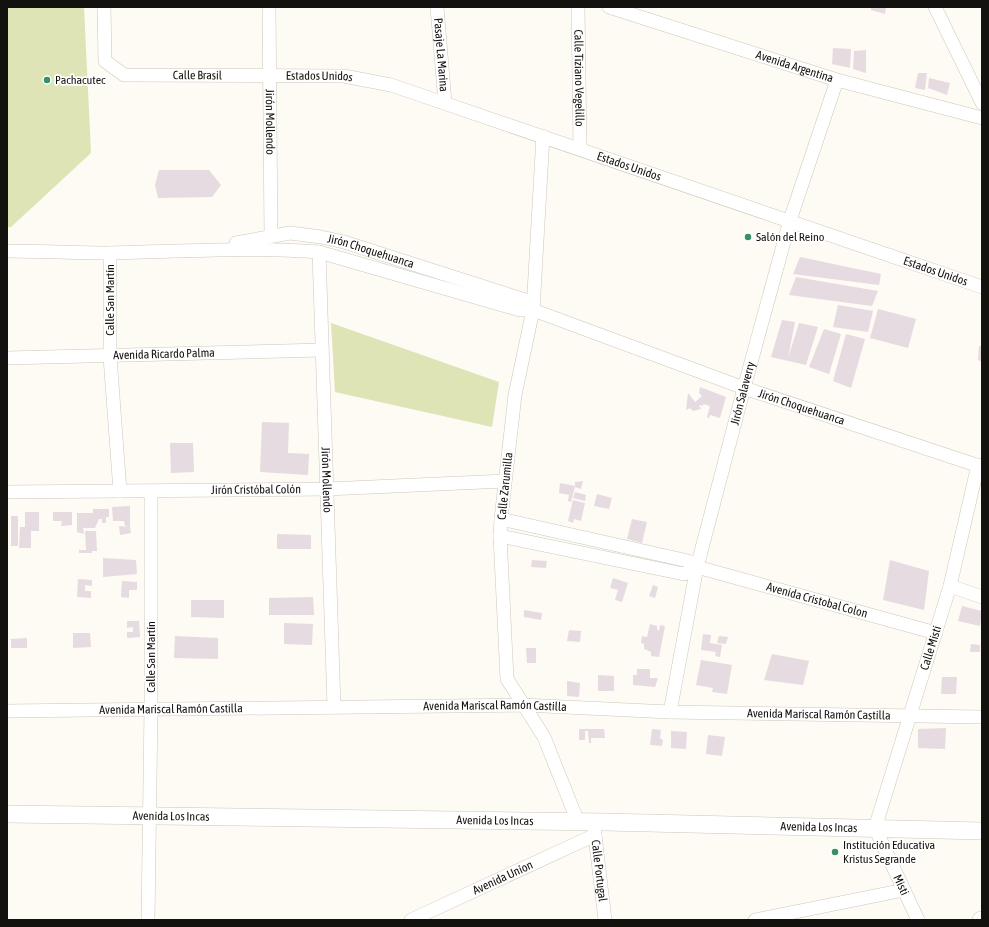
<svg xmlns="http://www.w3.org/2000/svg" width="989" height="927" viewBox="0 0 989 927" font-family="'Asap Condensed',sans-serif">
  <style>
    .green { fill: #dee4b5 }
    .building { fill: #e6dbe1 }
    .lines { fill: none; stroke-linecap: round; stroke-linejoin: round }
    .minor-casing { stroke: #cdc7bd; stroke-width: 14 }
    .tertiary-casing { stroke: #cdc7bd; stroke-width: 18 }
    .minor { stroke: #fff; stroke-width: 13 }
    .tertiary { stroke: #fff; stroke-width: 17 }
    .poi-dot { fill: #369066; stroke: #fff; stroke-width: 1.5 }
    .labels { text-anchor: middle; stroke-width: 3.5; stroke-linejoin: round; paint-order: stroke }
    .street-label { font-size: 12px; fill: #14120e; stroke: #fff }
    .poi-label { font-size: 12px; fill: #14120e; stroke: #fff; text-anchor: start }
  </style>
  <rect width="100%" height="100%" fill="#fefaf4"/>
  <g class="green">
    <polygon points="7,7 84,7 91,153 11,227 7,227"/>
    <polygon points="331,323 499,382 492,427 335,392"/>
  </g>
  <g class="building">
    <polygon points="871,7 886,7 885,14 871,10"/>
    <polygon points="833,48 851,49 850,68 832,64"/>
    <polygon points="866,50 866,73 853,69 854,51"/>
    <polygon points="918,73 927,73 925,90 915,88"/>
    <polygon points="929,78 950,83 947,95 928,88"/>
    <polygon points="159,170 209,170 221,185 212,197 158,198 155,185"/>
    <polygon points="800,257 881,274 879,285 793,274"/>
    <polygon points="796,277 878,291 872,306 789,295"/>
    <polygon points="838,305 873,311 868,332 833,327"/>
    <polygon points="878,309 916,319 908,348 870,338"/>
    <polygon points="782,320 795,322 788,358 799,323 818,327 806,365 771,357"/>
    <polygon points="824,329 841,334 829,374 809,367"/>
    <polygon points="846,334 865,339 851,388 833,381"/>
    <polygon points="979,346 982,346 982,362 978,360"/>
    <polygon points="700,387 726,397 720,418 710,415 709,418 707,417 710,406 703,404 703,406 699,405 701,409 693,411 690,408 686,410 688,393 695,402 702,396 699,393"/>
    <polygon points="262,422 289,423 288,453 309,454 308,475 260,472"/>
    <polygon points="170,443 193,443 194,472 171,473"/>
    <polygon points="583,481 581,489 575,487 571,502 568,501 569,495 559,493 560,483 575,486 575,482"/>
    <polygon points="575,492 586,495 585,501 573,498"/>
    <polygon points="597,494 612,498 609,509 594,506"/>
    <polygon points="573,500 585,503 581,521 574,519 573,523 568,521"/>
    <polygon points="130,506 130,527 125,526 124,521 113,521 112,507"/>
    <polygon points="93,509 109,509 109,517 106,517 106,523 102,523 102,519 99,519 95,528 83,528 84,534 77,532 77,513 93,513"/>
    <polygon points="25,512 39,512 39,531 31,531 31,548 19,548 20,527 25,527"/>
    <polygon points="53,512 72,512 72,525 61,526 62,521 53,521"/>
    <rect x="11" y="516" width="7" height="30"/>
    <polygon points="632,519 647,522 642,543 627,539"/>
    <polygon points="119,526 130,527 131,533 120,535"/>
    <polygon points="85,531 96,531 97,551 92,551 92,553 79,553 79,550 86,550"/>
    <polygon points="277,534 311,535 311,549 277,549"/>
    <polygon points="103,558 136,560 137,574 103,577"/>
    <polygon points="532,560 547,561 546,568 531,567"/>
    <polygon points="890,560 929,571 924,610 883,600"/>
    <polygon points="613,578 628,583 622,602 615,600 618,590 610,588"/>
    <polygon points="78,579 92,580 92,586 85,585 85,591 91,591 91,598 77,597"/>
    <polygon points="122,581 137,582 137,590 129,590 129,598 121,597"/>
    <polygon points="653,585 658,587 655,598 649,596"/>
    <polygon points="313,597 314,615 269,615 269,598"/>
    <polygon points="191,600 224,600 224,618 191,617"/>
    <polygon points="962,606 982,611 980,626 958,621"/>
    <polygon points="524,610 542,613 541,620 524,617"/>
    <polygon points="127,621 139,621 140,637 127,638 127,632 133,632 133,627 127,628"/>
    <polygon points="284,623 313,624 312,645 284,644"/>
    <polygon points="650,624 657,626 657,629 659,631 660,625 665,626 659,657 651,656 651,652 644,649 644,644 641,643 642,636 647,637"/>
    <polygon points="569,630 581,631 580,642 567,641"/>
    <polygon points="73,633 90,633 91,647 73,648"/>
    <polygon points="703,634 711,635 710,643 722,645 720,657 715,656 716,652 701,650"/>
    <polygon points="175,636 218,638 218,659 174,658"/>
    <polygon points="719,636 728,637 726,644 717,643"/>
    <polygon points="27,638 27,648 11,648 11,639"/>
    <polygon points="971,644 980,645 980,652 970,652"/>
    <polygon points="526,648 536,648 536,663 527,663"/>
    <polygon points="772,654 809,661 803,685 764,680"/>
    <polygon points="701,660 732,665 727,694 712,692 713,688 696,685"/>
    <polygon points="637,669 650,669 650,678 658,678 655,687 633,685 633,675 637,675"/>
    <polygon points="598,675 614,676 614,691 598,691"/>
    <polygon points="942,677 957,677 956,694 941,694"/>
    <polygon points="567,681 580,683 579,697 567,696"/>
    <polygon points="946,728 945,749 918,748 918,729"/>
    <polygon points="579,729 604,729 605,738 591,738 591,743 589,743 588,731 585,731 585,740 579,740"/>
    <polygon points="652,729 661,730 660,738 663,740 662,746 650,745"/>
    <polygon points="671,731 687,732 686,749 671,748"/>
    <polygon points="708,735 725,737 722,756 706,754"/>
  </g>
  <g class="lines">
    <g class="minor-casing">
      <g id="minor">
        <path id="s1" d="M104,7L105,61L124,75L344,76L391,85L982,287"/>
        <path id="s2" d="M269,7L271,236"/>
        <path id="s3" d="M437,7L445,103"/>
        <path id="s4" d="M578,7L580,149"/>
        <path id="s5" d="M609,7L837,80L982,118"/>
        <polyline points="935,7 982,103"/>
        <polyline points="543,136 533,310 515,395 501,519 500,536 507,679 544,737 578,822"/>
        <path id="s6" d="M236,243L290,233L321,237L344,242L525,300L533,310"/>
        <path id="s7" d="M7,251C41,251 76,253 110,253C180,251 249,247 319,252L520,310H533L744,388L982,467"/>
        <path id="s8" d="M319,252L334,707"/>
        <polyline points="110,253 110,357 120,491"/>
        <path id="s9" d="M7,358L322,350"/>
        <path id="s10" d="M7,492L327,489L505,481"/>
        <path id="s11" d="M501,519L688,561L697,567L936,633"/>
        <polyline points="500,536 684,574 697,567"/>
        <polyline points="950,586 982,597"/>
        <path id="s12" d="M7,711L523,705L670,712L982,717"/>
        <path id="s13" d="M670,712L697,567L744,388L790,220L837,80"/>
        <path id="s14" d="M594,827L605,920"/>
        <polyline points="148,920 151,709 151,491"/>
        <path id="s15" d="M411,920L595,835"/>
        <polyline points="755,920 904,890"/>
        <path id="s16" d="M918,920L875,828L950,586L978,465"/>
      </g>
    </g>
    <g class="tertiary-casing">
      <g id="tertiary">
        <path id="s17" d="M7,814L605,822L982,831"/>
        <polyline points="981,920 982,920"/>
      </g>
    </g>
    <use href="#minor" class="minor"/>
    <use href="#tertiary" class="tertiary"/>
  </g>
  <g class="poi-dot">
    <circle cx="47" cy="80" r="4"/>
    <circle cx="748" cy="237" r="4"/>
    <circle cx="835" cy="852" r="4"/>
  </g>
  <g class="labels">
    <g class="street-label">
      <text dy="4" stroke="none"><textPath href="#s3" startOffset="48">Pasaje La Marina</textPath></text>
      <text dy="4" stroke="none"><textPath href="#s5" startOffset="195">Avenida Argentina</textPath></text>
      <text dy="4" stroke="none"><textPath href="#s1" startOffset="151">Calle Brasil</textPath></text>
      <text dy="4" stroke="none"><textPath href="#s1" startOffset="273">Estados Unidos</textPath></text>
      <text dy="4" stroke="none"><textPath href="#s4" startOffset="71">Calle Tiziano Vegelillo</textPath></text>
      <text dy="4" stroke="none"><textPath href="#s2" startOffset="115">Jirón Mollendo</textPath></text>
      <text dy="4" stroke="none"><textPath href="#s1" startOffset="597">Estados Unidos</textPath></text>
      <text dy="4" stroke="none"><textPath href="#s6" startOffset="138">Jirón Choquehuanca</textPath></text>
      <text dy="4" stroke="none"><textPath href="#s1" startOffset="921">Estados Unidos</textPath></text>
      <text transform="translate(110 300) rotate(-90)" y="4">Calle San Martín</text>
      <text dy="4" stroke="none"><textPath href="#s9" startOffset="157">Avenida Ricardo Palma</textPath></text>
      <text dy="4" stroke="none"><textPath href="#s13" startOffset="327">Jirón Salaverry</textPath></text>
      <text dy="4" stroke="none"><textPath href="#s7" startOffset="820">Jirón Choquehuanca</textPath></text>
      <text dy="4" stroke="none"><textPath href="#s8" startOffset="228">Jirón Mollendo</textPath></text>
      <text transform="translate(505 486) rotate(-84)" y="4">Calle Zarumilla</text>
      <text dy="4" stroke="none"><textPath href="#s10" startOffset="249">Jirón Cristóbal Colón</textPath></text>
      <text dy="4" stroke="none"><textPath href="#s11" startOffset="327">Avenida Cristobal Colon</textPath></text>
      <text dy="4" stroke="none"><textPath href="#s16" startOffset="290">Calle Misti</textPath></text>
      <text transform="translate(151 657) rotate(-90)" y="4">Calle San Martín</text>
      <text dy="4" stroke="none"><textPath href="#s12" startOffset="488">Avenida Mariscal Ramón Castilla</textPath></text>
      <text dy="4" stroke="none"><textPath href="#s12" startOffset="164">Avenida Mariscal Ramón Castilla</textPath></text>
      <text dy="4" stroke="none"><textPath href="#s12" startOffset="812">Avenida Mariscal Ramón Castilla</textPath></text>
      <text dy="4" stroke="none"><textPath href="#s17" startOffset="164">Avenida Los Incas</textPath></text>
      <text dy="4" stroke="none"><textPath href="#s17" startOffset="488">Avenida Los Incas</textPath></text>
      <text dy="4" stroke="none"><textPath href="#s17" startOffset="812">Avenida Los Incas</textPath></text>
      <text dy="4" stroke="none"><textPath href="#s14" startOffset="44">Calle Portugal</textPath></text>
      <text dy="4" stroke="none"><textPath href="#s15" startOffset="101">Avenida Uníon</textPath></text>
      <text transform="translate(901 885) rotate(65)" y="4">Misti</text>
    </g>
    <g class="poi-label">
      <text x="55" y="84">Pachacutec</text>
      <text x="756" y="241">Salón del Reino</text>
      <text x="843" y="849">Institución Educativa<tspan x="843" dy="14">Kristus Segrande</tspan></text>
    </g>
  </g>
  <rect width="989" height="927" fill="none" stroke="#14120e" stroke-width="16"/>
</svg>
